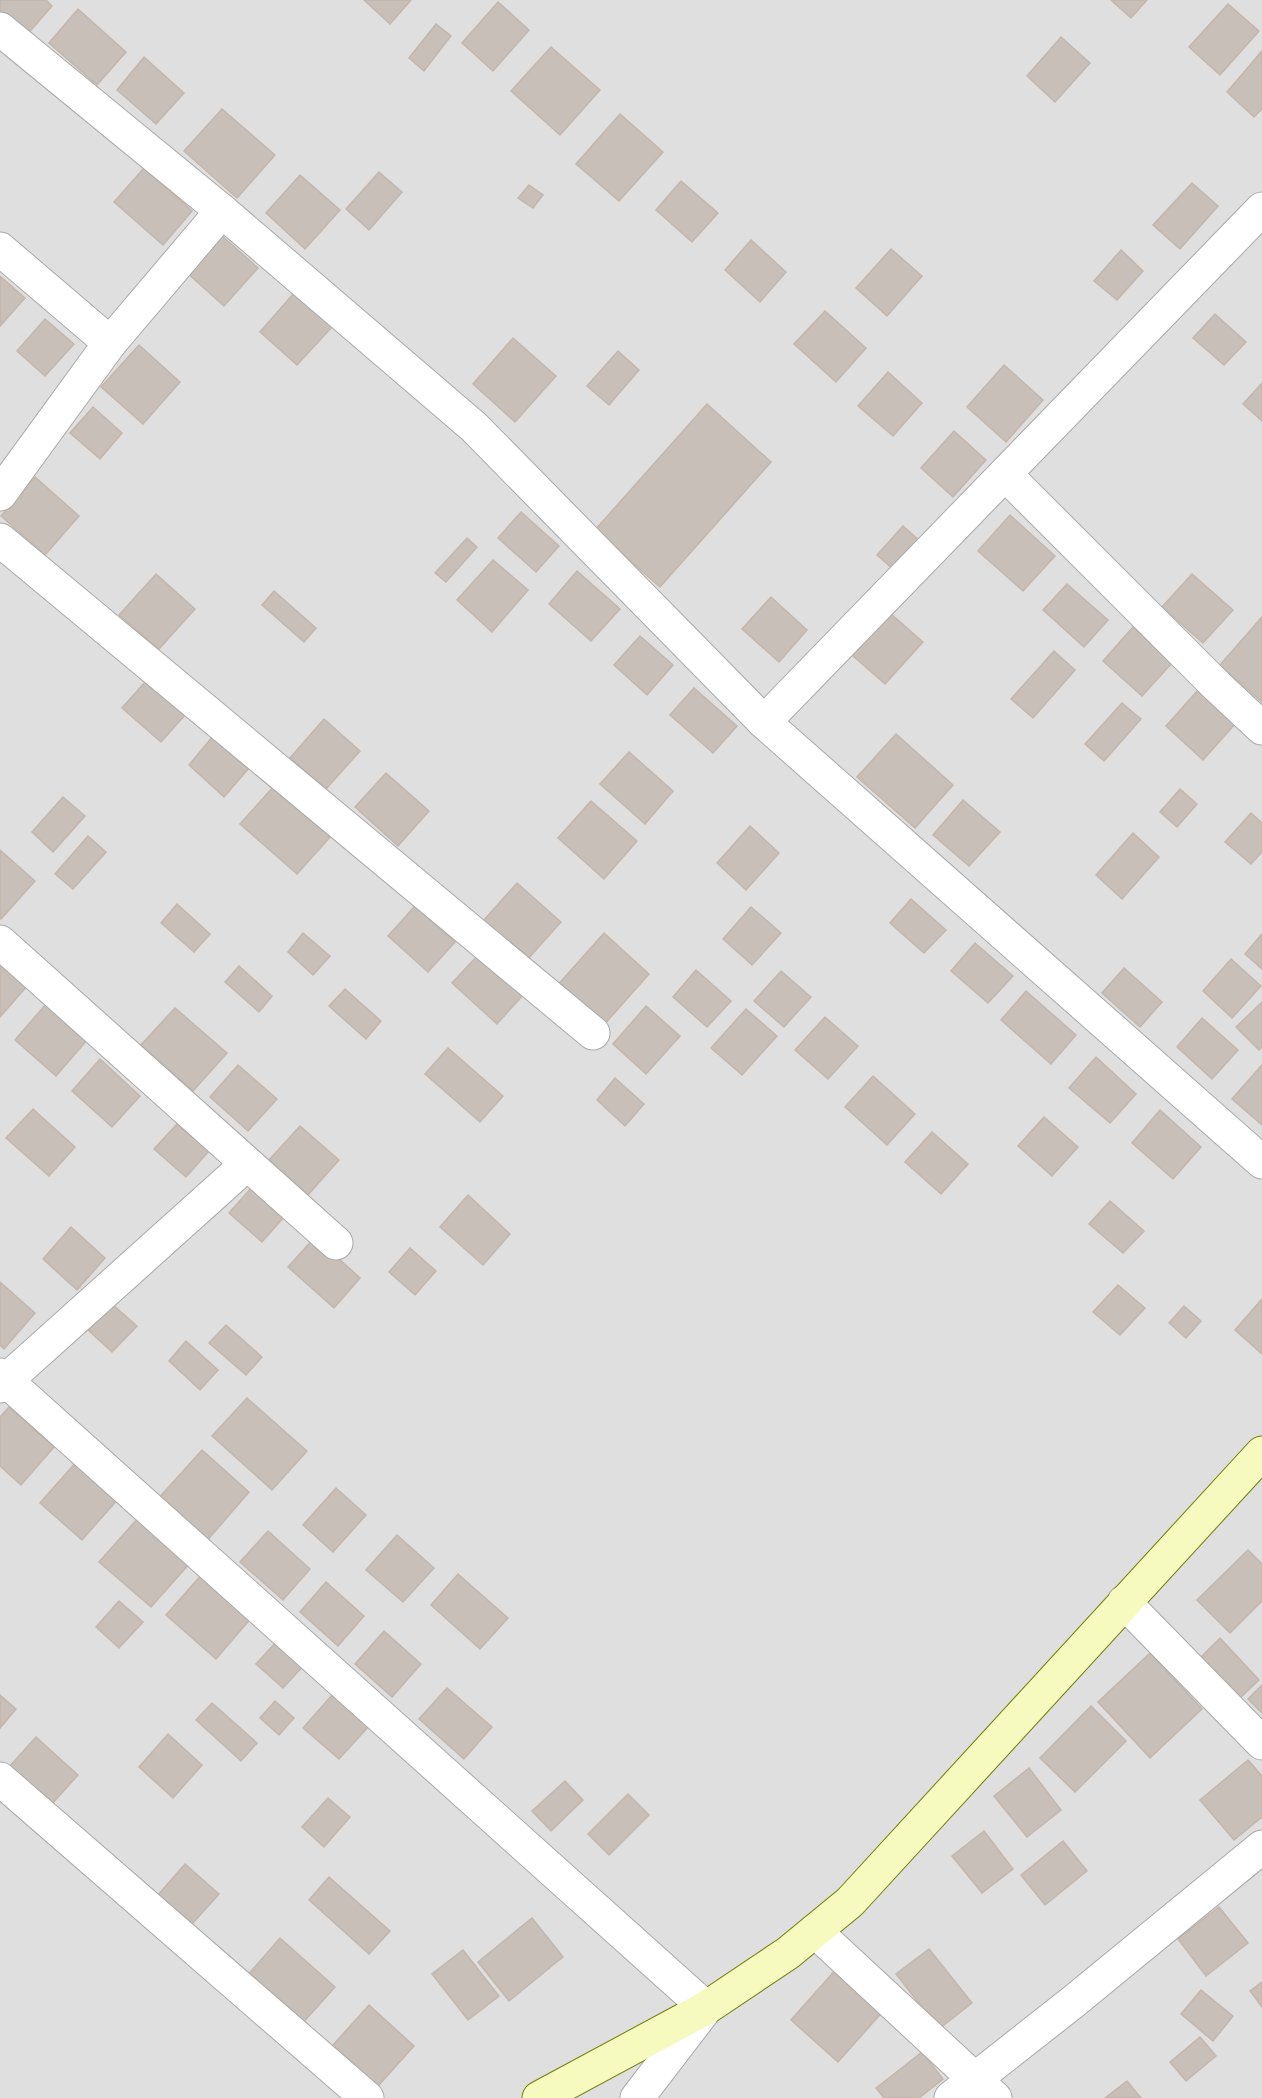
<svg xmlns="http://www.w3.org/2000/svg" width="1262" height="2098" viewBox="0 0 1262 2098" font-family="'Exo 2',sans-serif">
  <style>
    .residential { fill: #e0dfdf }
    .building { fill: #c7bfb8; stroke: #c4b6ab; stroke-width: 1.5 }
    .lines { fill: none; stroke-linecap: round; stroke-linejoin: round }
    .street-casing { stroke: #a9a9a9; stroke-width: 35 }
    .secondary-casing { stroke: #707d05; stroke-width: 35 }
    .street { stroke: #fff; stroke-width: 33 }
    .secondary { stroke: #f7fabf; stroke-width: 33 }
  </style>
  <rect width="100%" height="100%" fill="#f2efe9"/>
  <rect class="residential" x="0" y="0" width="1262" height="2098"/>
  <g class="building">
    <polygon points="0,0 46,0 52,6 25,37 0,15"/>
    <polygon points="364,0 411,0 390,24"/>
    <polygon points="1111,0 1147,0 1131,18"/>
    <polygon points="498,2 529,30 493,71 462,43"/>
    <polygon points="1228,4 1259,31 1220,75 1189,47"/>
    <polygon points="78,9 126,52 97,85 49,43"/>
    <polygon points="436,24 451,36 424,71 409,58"/>
    <polygon points="1061,37 1090,63 1055,102 1027,76"/>
    <polygon points="551,47 600,90 560,135 511,91"/>
    <polygon points="1262,51 1262,109 1254,117 1227,92"/>
    <polygon points="144,57 184,93 156,124 117,90"/>
    <polygon points="222,109 275,155 237,198 184,151"/>
    <polygon points="620,114 663,152 619,201 576,164"/>
    <polygon points="144,168 192,211 163,245 114,202"/>
    <polygon points="379,172 402,192 369,230 346,209"/>
    <polygon points="300,175 340,210 305,249 266,213"/>
    <polygon points="681,181 718,213 692,242 656,210"/>
    <polygon points="1192,183 1218,206 1180,249 1153,225"/>
    <polygon points="529,185 543,195 533,208 518,198"/>
    <polygon points="220,234 258,268 224,306 186,272"/>
    <polygon points="751,240 786,272 760,302 725,270"/>
    <polygon points="891,249 922,276 887,316 856,288"/>
    <polygon points="1121,250 1143,271 1117,300 1094,281"/>
    <polygon points="0,276 25,298 0,326"/>
    <polygon points="294,293 332,327 297,365 260,332"/>
    <polygon points="825,311 866,348 836,382 794,344"/>
    <polygon points="1215,314 1246,342 1224,365 1193,338"/>
    <polygon points="45,319 74,344 45,376 17,351"/>
    <polygon points="513,338 556,376 515,422 473,384"/>
    <polygon points="139,345 180,382 143,424 101,387"/>
    <polygon points="618,351 639,370 609,405 587,386"/>
    <polygon points="1004,365 1043,400 1006,442 967,407"/>
    <polygon points="888,372 922,403 893,436 858,406"/>
    <polygon points="1262,383 1262,421 1243,404"/>
    <polygon points="707,404 771,462 660,587 595,530"/>
    <polygon points="93,407 122,433 100,459 70,433"/>
    <polygon points="954,431 986,460 953,497 921,468"/>
    <polygon points="35,477 79,516 45,555 1,516"/>
    <polygon points="521,512 559,546 536,572 498,538"/>
    <polygon points="1010,515 1055,556 1023,591 978,551"/>
    <polygon points="903,526 921,542 895,571 877,555"/>
    <polygon points="467,538 477,547 446,582 435,573"/>
    <polygon points="493,560 528,590 492,632 457,600"/>
    <polygon points="577,571 620,609 591,641 549,604"/>
    <polygon points="156,574 195,609 159,649 119,615"/>
    <polygon points="1192,574 1233,610 1203,643 1162,607"/>
    <polygon points="1067,584 1108,620 1084,647 1043,610"/>
    <polygon points="274,591 316,628 304,642 262,605"/>
    <polygon points="771,597 807,630 779,662 742,629"/>
    <polygon points="890,613 923,642 885,684 852,655"/>
    <polygon points="1262,617 1262,702 1220,665"/>
    <polygon points="1133,627 1172,663 1142,696 1103,661"/>
    <polygon points="640,636 673,665 647,695 614,665"/>
    <polygon points="1054,651 1075,670 1033,718 1011,699"/>
    <polygon points="146,681 185,715 161,742 122,708"/>
    <polygon points="694,688 737,726 713,753 670,715"/>
    <polygon points="1198,690 1236,723 1203,760 1166,726"/>
    <polygon points="1122,703 1141,719 1104,761 1085,744"/>
    <polygon points="324,719 360,751 326,789 290,758"/>
    <polygon points="896,734 953,785 915,828 857,777"/>
    <polygon points="213,736 249,768 224,797 189,765"/>
    <polygon points="629,752 673,791 645,824 600,784"/>
    <polygon points="386,773 429,811 398,846 355,807"/>
    <polygon points="274,786 331,836 297,874 240,824"/>
    <polygon points="1180,789 1197,804 1177,827 1160,812"/>
    <polygon points="63,797 85,816 53,852 32,832"/>
    <polygon points="963,800 1000,832 969,866 933,835"/>
    <polygon points="591,801 637,841 604,879 558,838"/>
    <polygon points="1251,813 1262,823 1262,852 1251,864 1225,842"/>
    <polygon points="750,826 779,853 746,890 717,863"/>
    <polygon points="1133,833 1159,857 1122,899 1096,875"/>
    <polygon points="88,836 106,852 73,889 55,874"/>
    <polygon points="0,850 35,881 1,919 0,919"/>
    <polygon points="517,883 561,922 527,960 483,921"/>
    <polygon points="911,899 946,930 924,953 890,923"/>
    <polygon points="177,904 210,934 194,952 161,923"/>
    <polygon points="415,906 455,942 428,972 388,936"/>
    <polygon points="751,907 781,933 752,965 723,939"/>
    <polygon points="303,933 330,956 313,975 288,952"/>
    <polygon points="604,933 649,974 602,1027 556,987"/>
    <polygon points="1262,934 1262,969 1245,954"/>
    <polygon points="975,943 1013,976 988,1003 951,971"/>
    <polygon points="478,955 523,995 497,1024 452,983"/>
    <polygon points="1231,959 1261,986 1232,1018 1203,991"/>
    <polygon points="0,960 28,985 0,1017"/>
    <polygon points="239,966 272,996 259,1012 225,982"/>
    <polygon points="1124,968 1162,1002 1140,1027 1102,993"/>
    <polygon points="696,970 731,1001 707,1027 673,997"/>
    <polygon points="781,971 811,997 784,1027 754,1001"/>
    <polygon points="345,989 381,1021 366,1039 329,1006"/>
    <polygon points="1026,991 1076,1035 1051,1064 1001,1020"/>
    <polygon points="1262,1002 1262,1047 1259,1050 1236,1027"/>
    <polygon points="46,1004 87,1040 56,1076 15,1040"/>
    <polygon points="646,1006 680,1036 646,1074 613,1044"/>
    <polygon points="175,1008 227,1053 193,1091 141,1045"/>
    <polygon points="746,1009 777,1036 742,1075 711,1048"/>
    <polygon points="825,1017 858,1046 828,1079 795,1050"/>
    <polygon points="1202,1018 1238,1050 1212,1079 1177,1047"/>
    <polygon points="448,1048 503,1096 480,1122 425,1074"/>
    <polygon points="1096,1057 1136,1094 1110,1123 1069,1088"/>
    <polygon points="100,1059 140,1096 112,1127 72,1091"/>
    <polygon points="238,1065 277,1099 248,1131 210,1097"/>
    <polygon points="1262,1065 1262,1125 1232,1099"/>
    <polygon points="873,1076 915,1114 887,1145 845,1107"/>
    <polygon points="615,1078 644,1104 625,1126 597,1100"/>
    <polygon points="33,1109 75,1147 49,1176 6,1138"/>
    <polygon points="1160,1110 1201,1147 1173,1179 1132,1143"/>
    <polygon points="1044,1117 1078,1147 1052,1176 1018,1146"/>
    <polygon points="177,1124 209,1151 186,1177 154,1149"/>
    <polygon points="300,1126 339,1160 308,1195 269,1160"/>
    <polygon points="932,1132 968,1164 941,1194 905,1162"/>
    <polygon points="252,1187 285,1216 262,1242 229,1213"/>
    <polygon points="468,1195 510,1234 483,1265 440,1227"/>
    <polygon points="1110,1201 1144,1231 1123,1253 1089,1224"/>
    <polygon points="71,1227 105,1258 77,1290 43,1259"/>
    <polygon points="315,1237 360,1278 334,1308 288,1267"/>
    <polygon points="410,1248 436,1271 415,1295 389,1272"/>
    <polygon points="0,1282 35,1313 4,1349 0,1345"/>
    <polygon points="1118,1285 1145,1308 1120,1335 1093,1312"/>
    <polygon points="1262,1299 1262,1354 1235,1330"/>
    <polygon points="112,1304 137,1326 112,1352 88,1330"/>
    <polygon points="1184,1306 1201,1321 1186,1338 1169,1323"/>
    <polygon points="226,1325 262,1357 246,1375 209,1343"/>
    <polygon points="186,1341 218,1370 200,1390 169,1361"/>
    <polygon points="247,1398 307,1451 272,1490 212,1436"/>
    <polygon points="9,1407 54,1447 21,1485 0,1466 0,1417"/>
    <polygon points="202,1450 249,1492 205,1543 157,1500"/>
    <polygon points="77,1461 119,1498 82,1540 40,1503"/>
    <polygon points="336,1488 366,1515 333,1552 303,1525"/>
    <polygon points="139,1517 190,1563 151,1607 99,1562"/>
    <polygon points="268,1531 310,1569 283,1600 240,1562"/>
    <polygon points="397,1535 434,1568 403,1602 366,1570"/>
    <polygon points="1248,1550 1262,1564 1262,1601 1230,1633 1197,1600"/>
    <polygon points="203,1573 252,1617 216,1659 166,1615"/>
    <polygon points="458,1574 508,1618 480,1649 431,1605"/>
    <polygon points="326,1582 364,1616 338,1646 300,1612"/>
    <polygon points="119,1601 143,1622 119,1648 96,1627"/>
    <polygon points="384,1631 421,1664 392,1697 355,1664"/>
    <polygon points="1220,1638 1259,1680 1240,1698 1201,1657"/>
    <polygon points="278,1640 305,1664 283,1688 256,1664"/>
    <polygon points="1150,1653 1202,1709 1150,1758 1098,1702"/>
    <polygon points="1262,1685 1262,1713 1248,1699"/>
    <polygon points="447,1688 492,1727 464,1759 419,1719"/>
    <polygon points="333,1694 369,1726 339,1759 303,1728"/>
    <polygon points="0,1695 16,1709 0,1728"/>
    <polygon points="275,1701 294,1718 279,1735 260,1718"/>
    <polygon points="212,1703 257,1743 241,1761 196,1720"/>
    <polygon points="1091,1706 1126,1741 1075,1792 1040,1758"/>
    <polygon points="168,1734 202,1765 173,1798 139,1767"/>
    <polygon points="36,1737 78,1775 51,1805 9,1767"/>
    <polygon points="1248,1760 1262,1776 1262,1817 1234,1840 1200,1800"/>
    <polygon points="1029,1768 1061,1810 1027,1837 994,1796"/>
    <polygon points="565,1781 583,1800 551,1831 532,1811"/>
    <polygon points="628,1794 649,1815 609,1855 588,1834"/>
    <polygon points="328,1798 350,1817 324,1847 302,1827"/>
    <polygon points="984,1831 1013,1869 982,1893 952,1856"/>
    <polygon points="1063,1841 1087,1871 1045,1905 1021,1875"/>
    <polygon points="185,1864 219,1894 192,1924 158,1895"/>
    <polygon points="329,1877 390,1931 369,1954 309,1900"/>
    <polygon points="1219,1907 1248,1943 1206,1976 1178,1939"/>
    <polygon points="532,1918 563,1957 509,2001 478,1962"/>
    <polygon points="280,1938 335,1987 301,2025 246,1977"/>
    <polygon points="929,1949 972,2003 939,2029 896,1974"/>
    <polygon points="463,1950 499,1996 468,2020 432,1974"/>
    <polygon points="838,1967 885,2009 838,2062 791,2020"/>
    <polygon points="1262,1982 1262,2007 1250,1991"/>
    <polygon points="1201,1990 1233,2016 1213,2041 1181,2014"/>
    <polygon points="369,2005 414,2046 370,2095 325,2054"/>
    <polygon points="1200,2037 1216,2056 1186,2081 1170,2062"/>
    <polygon points="922,2052 943,2079 919,2098 884,2098 876,2088"/>
    <polygon points="1127,2081 1141,2098 1105,2098"/>
  </g>
  <g class="lines">
    <g class="street-casing">
      <g id="street">
        <polyline points="0,29 222,211 474,427 764,722 1262,1162"/>
        <polyline points="0,249 110,343"/>
        <polyline points="1005,474 1217,686 1262,728"/>
        <polyline points="0,494 110,343 222,211"/>
        <polyline points="0,540 593,1033"/>
        <polyline points="764,722 1262,209"/>
        <polyline points="0,942 336,1243"/>
        <polyline points="0,1375 706,2008 637,2098"/>
        <polyline points="0,1386 247,1164"/>
        <polyline points="1124,1602 1262,1743"/>
        <polyline points="0,1779 367,2098"/>
        <polyline points="815,1931 995,2098"/>
        <polyline points="951,2098 1073,2002 1262,1847"/>
      </g>
    </g>
    <g class="secondary-casing">
      <polyline id="secondary" points="539,2098 706,2008 788,1953 850,1902 1262,1453"/>
    </g>
    <use href="#street" class="street"/>
    <use href="#secondary" class="secondary"/>
  </g>
</svg>
